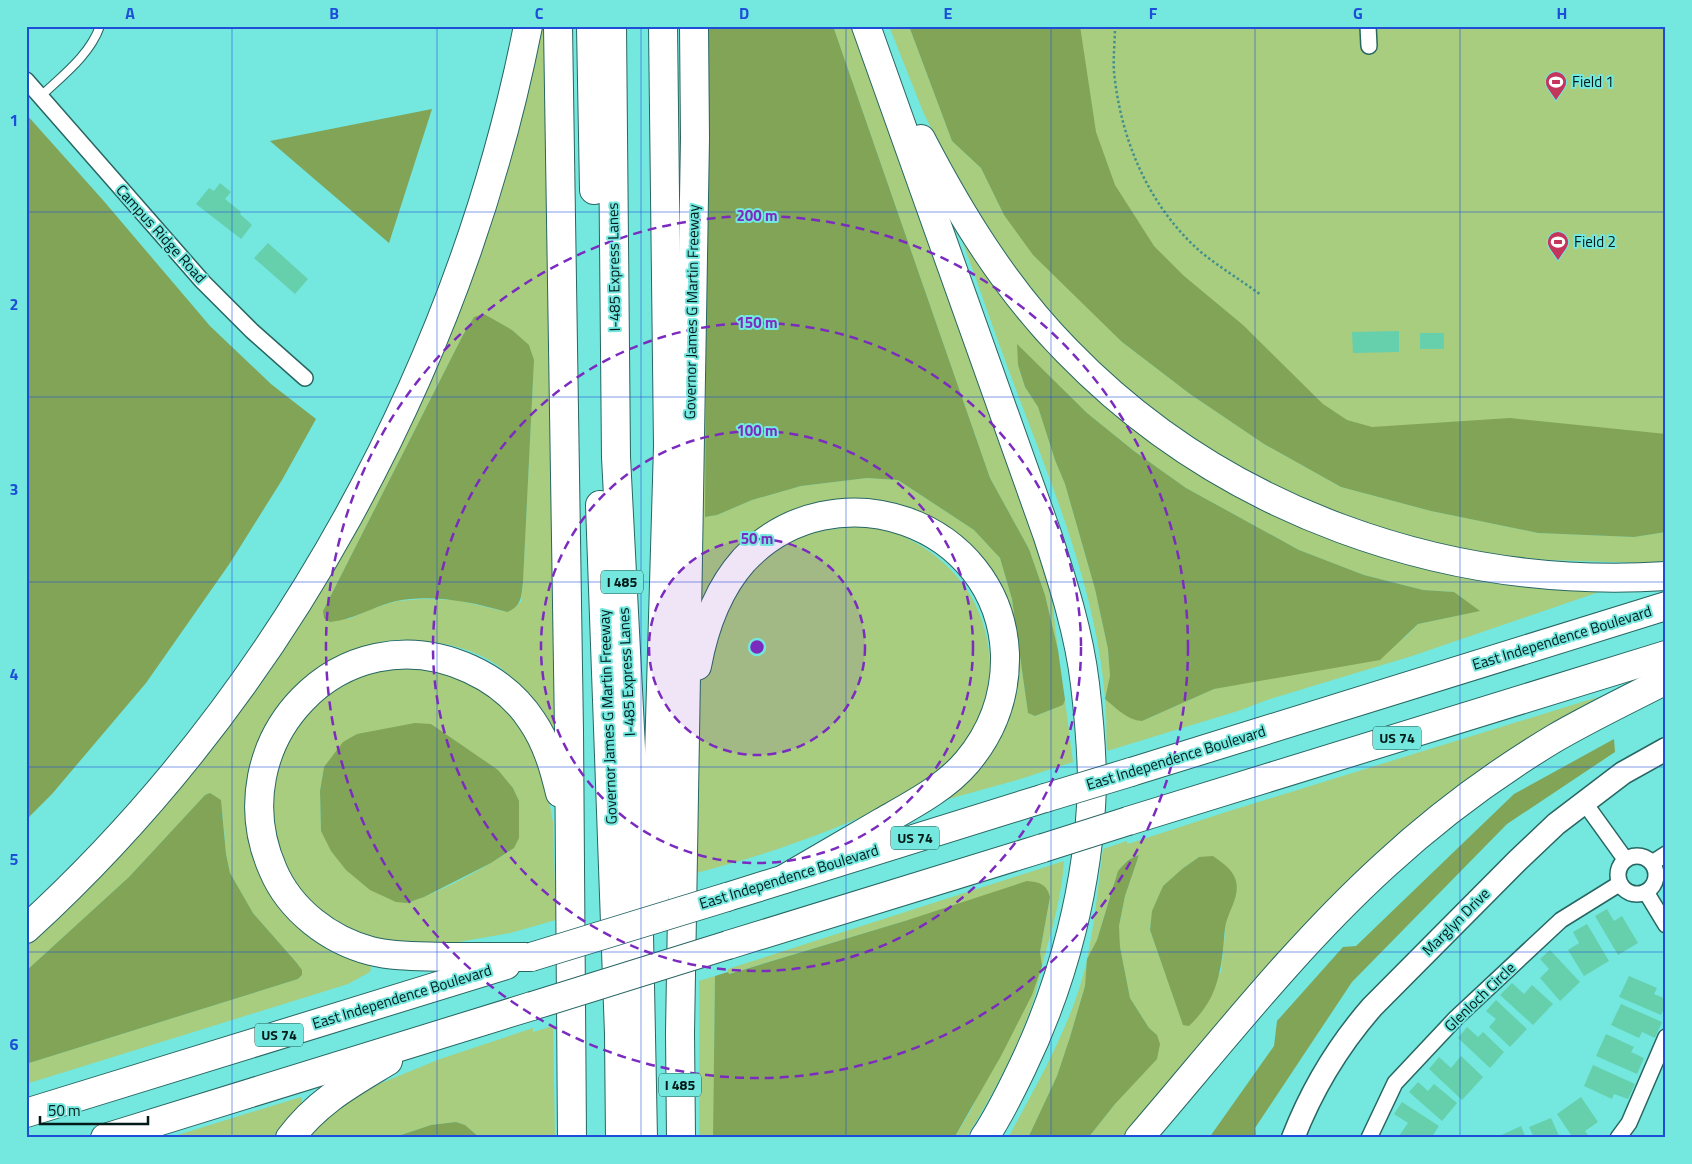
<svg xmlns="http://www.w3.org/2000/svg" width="1692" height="1164" viewBox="0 0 1692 1164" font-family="'Titillium Web',sans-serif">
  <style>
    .green { fill: #a8cd7f; fill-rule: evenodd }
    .forest { fill: #81a457 }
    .building { fill: #66d0ad }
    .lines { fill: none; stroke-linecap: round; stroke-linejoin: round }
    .lane-casing { stroke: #286662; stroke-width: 10 }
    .street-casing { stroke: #286662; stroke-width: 18 }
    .secondary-casing { stroke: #286662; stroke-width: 25 }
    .highway-casing { stroke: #286662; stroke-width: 30 }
    .path { stroke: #44918c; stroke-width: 2.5; stroke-dasharray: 2.5 2.5; stroke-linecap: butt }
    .lane { stroke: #fff; stroke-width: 8 }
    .street { stroke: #fff; stroke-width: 15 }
    .secondary { stroke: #fff; stroke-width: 22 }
    .highway { stroke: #fff; stroke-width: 28 }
    .highway-bridge-casing { stroke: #286662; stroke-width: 30; stroke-linecap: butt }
    .highway-bridge { stroke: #fff; stroke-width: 28 }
    .grid { fill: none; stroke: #1d4ed8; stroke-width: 1; stroke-opacity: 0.55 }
    .ring { fill: none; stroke: #7b2cbf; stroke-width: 2.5; stroke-dasharray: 9 6 }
    .labels { text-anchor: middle; stroke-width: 4; stroke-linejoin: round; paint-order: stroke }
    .shield { fill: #74e7df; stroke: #245854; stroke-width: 1 }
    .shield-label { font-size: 14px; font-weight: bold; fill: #021a18 }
    .poi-label { font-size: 15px; fill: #021a18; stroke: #74e7df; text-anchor: start }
    .street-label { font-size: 15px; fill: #021a18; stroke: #74e7df }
    .centre { fill: #7b2cbf; stroke: #74e7df; stroke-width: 2.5 }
    .ring-label { font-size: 15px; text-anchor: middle; font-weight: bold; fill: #7b2cbf; stroke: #74e7df; stroke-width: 4; stroke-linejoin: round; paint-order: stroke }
    .neatline { fill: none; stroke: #1d4ed8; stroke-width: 2 }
    .grid-label { font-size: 16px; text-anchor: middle; font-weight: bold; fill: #1d4ed8 }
  </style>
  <rect width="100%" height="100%" fill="#74e7df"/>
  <g class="green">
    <path d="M684,26H708L705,517L717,515L752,500L801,486L867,478L898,480L974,530L1000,558L1012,599L1028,713L1035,716L1063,705L1065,700L1073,762L1017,780L945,800L976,763L1005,631L918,520L771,524C764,528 756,532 751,536C727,557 710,584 696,612Z"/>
    <polygon points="833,26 853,26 902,171 1014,481 1051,591 1058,650 1045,595 1029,549 990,478"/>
    <polygon points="889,26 909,26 952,141 981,168 1004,215 1122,342 1190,394 1264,444 1341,487 1431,511 1538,533 1634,537 1666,532 1666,561 1644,563 1547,560 1488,554 1417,540 1356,521 1266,482 1220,457 1146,404 1104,369 1057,320 1024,282 990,235 941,148 924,114"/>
    <polygon points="940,26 1666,26 1666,506 1318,446"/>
    <path d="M540,29L549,30L556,731H551C535,705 522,683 497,665C474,649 445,642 418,641C408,640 398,639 388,641C308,651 245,725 247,806C247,826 251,855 260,872C264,881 278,888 285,894C313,918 341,941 370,964L371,968L370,972L348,984L26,1084V1064L298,979L302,975V970L296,962L253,913L230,873L226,854L223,815L210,793L205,795L129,877L26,971V944L65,908L351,537ZM474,317L512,330L528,345L534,360L523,582L521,602L507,612L456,600L423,599L397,601L371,609L349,619L323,611L463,335Z"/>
    <path d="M960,235L1225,486L1601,589L1599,592L1412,656L1267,700L1241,710L1107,751C1106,734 1107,716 1105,698C1096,585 1048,476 1009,371C992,326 977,280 960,235ZM1017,345L1087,413L1134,451L1186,488L1299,550L1364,575L1423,590L1454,592L1479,611L1418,624L1403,639L1253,681L1214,689L1142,721L1106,699L1110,676L1108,649L1095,589L1065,484L1055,460L1038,407L1025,387L1018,365Z"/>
    <path d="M860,526C867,527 875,528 882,529C921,539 960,570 976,606C1004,666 987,728 939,771C932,778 925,786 916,791C904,798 891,803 879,809C821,836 758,857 696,873L699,706L702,662L710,635L753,566L795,538L819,531Z"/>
    <path d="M442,667L511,707L544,773L553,822L556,920L510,933L453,943L432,945H406L362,936L320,913L284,872L267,798L294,720L361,670ZM324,767L497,770L513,788L519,801L514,848C481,870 445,890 407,903L321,831L320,791Z"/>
    <path d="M1598,697L1501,758L1439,800L1376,856L1197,1052L1121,1138H1088L1115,1104L1157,1035L1149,1028L1130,998L1120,947L1119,926L1125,896L1139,855C1129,858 1124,864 1118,871L1097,940L1087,959L1085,986L1070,1037L1057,1076L1028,1138H1008C1037,1084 1075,1019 1087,959C1095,923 1098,886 1103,849L1127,841V844L1134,842L1223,813ZM1199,857L1226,924L1221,972L1183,1024L1150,930L1152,912L1163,886L1182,869Z"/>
    <path d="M1064,861C1062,894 1053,926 1044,958C1040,973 1037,990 1032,1005C1016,1052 992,1095 966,1138H954L971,1110L1040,962V952L1050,897L908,920L728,974V969Z"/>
    <polygon points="715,976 713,1138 699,1138 699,981"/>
    <polygon points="553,1026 555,1138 480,1138 465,1125 456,1122 431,1125 392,1138 300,1138 357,1093 440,1059 533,1028 533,1032"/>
    <polygon points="301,1097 303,1105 278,1138 168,1138"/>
  </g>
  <g class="forest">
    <polygon points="708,26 833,26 990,478 1029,549 1045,595 1058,650 1065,700 1063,705 1035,716 1028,713 1012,599 1000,558 974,530 898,480 867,478 801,486 752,500 717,515 705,517"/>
    <polygon points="909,26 1080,26 1096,132 1115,185 1154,246 1184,276 1243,325 1323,404 1347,420 1372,427 1510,418 1666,434 1666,532 1634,537 1538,533 1431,511 1341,487 1264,444 1190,394 1122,342 1033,255 1004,215 981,168 952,141"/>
    <polygon points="432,109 389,243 270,141"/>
    <polygon points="26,114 102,199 210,326 271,384 316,419 282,480 230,563 146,683 52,794 26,820"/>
    <path d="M484,314L512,330L529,345L534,360L523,582C521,597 522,606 507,612C471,602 433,594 396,601C379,605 365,613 349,618C343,620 336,621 330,622L324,618L323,611L463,335L474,317Z"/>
    <path d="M1017,344L1087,413L1134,451L1186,488L1299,550L1364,575L1423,590L1454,592L1480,611L1418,624L1380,660L1214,689L1142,721C1127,720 1116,708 1105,699L1110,676L1108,649L1095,589L1065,484L1055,460L1038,407L1025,387L1018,365Z"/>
    <polygon points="415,723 431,724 498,770 513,788 519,801 519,838 514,848 491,863 424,897 407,903 396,902 370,890 346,870 331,851 321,831 320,791 324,767 343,742 357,734"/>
    <polygon points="1614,739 1615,752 1507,824 1352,982 1255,1128 1256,1138 1209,1138 1274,1046 1277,1021 1343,947 1356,946 1514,794"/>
    <polygon points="210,793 221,800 226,854 230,873 253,913 296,962 302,970 302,975 298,979 26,1064 26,971 129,877 205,795"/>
    <path d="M1139,855L1125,896L1119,926L1120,947L1130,998L1149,1028L1157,1035L1160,1044L1157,1059L1115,1104L1088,1138H1028L1057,1076L1070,1037L1085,986L1087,959L1097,940L1118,871C1124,864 1129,858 1139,855Z"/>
    <path d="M1213,856C1221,862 1231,868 1235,878C1241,894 1230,908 1226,923C1224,932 1224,941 1223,950C1219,983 1213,1003 1189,1026L1183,1025L1150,930L1152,911L1163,886L1182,869L1199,857Z"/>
    <path d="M1027,881C1039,882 1047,884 1050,897L1040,952L1042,966L1032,995L1001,1056L954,1138H713L715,976L728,972L729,974L908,920Z"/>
    <polygon points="456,1122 465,1125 480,1138 392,1138 431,1125"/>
  </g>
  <g class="building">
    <polygon points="220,183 231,192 225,199 241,212 240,214 252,225 241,239 196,204 209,188 214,191"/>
    <polygon points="268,243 308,279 295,294 254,258"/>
    <polygon points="1399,331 1399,352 1353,353 1352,332"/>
    <rect x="1420" y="333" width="24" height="16"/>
    <polygon points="1607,909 1614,921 1622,916 1638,943 1618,955 1595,916"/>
    <polygon points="1587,924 1609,961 1584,976 1568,950 1579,943 1573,932"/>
    <polygon points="1550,950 1580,982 1560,1001 1540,978 1549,969 1540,959"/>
    <polygon points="1629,976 1657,988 1654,994 1666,999 1666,1004 1661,1015 1619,997"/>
    <polygon points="1512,983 1524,994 1532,985 1553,1004 1533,1025 1500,995"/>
    <polygon points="1496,1000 1527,1029 1510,1047 1489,1027 1496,1019 1486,1011"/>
    <polygon points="1621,1004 1662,1022 1655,1038 1642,1032 1639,1038 1611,1025"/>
    <polygon points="1467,1027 1478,1037 1483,1032 1504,1052 1490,1068 1458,1038"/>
    <polygon points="1606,1034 1634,1047 1631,1052 1644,1058 1637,1074 1596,1056"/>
    <polygon points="1461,1056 1483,1077 1462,1100 1429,1069 1439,1057 1451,1068"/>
    <polygon points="1593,1065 1635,1084 1628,1099 1614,1094 1612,1099 1584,1086"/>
    <polygon points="1418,1082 1428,1091 1434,1084 1457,1103 1442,1121 1409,1092"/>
    <polygon points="1581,1097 1598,1122 1585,1131 1590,1138 1573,1138 1557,1114"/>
    <polygon points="1402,1102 1439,1126 1431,1138 1402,1138 1399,1136 1408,1123 1394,1114"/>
    <polygon points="1551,1118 1560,1138 1534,1138 1529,1127"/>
    <polygon points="1521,1126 1526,1138 1495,1138"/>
  </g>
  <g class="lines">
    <g class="lane-casing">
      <path id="lane" d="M41,96C62,76 90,55 100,26"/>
    </g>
    <g class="street-casing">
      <g id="street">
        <polyline points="1368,26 1369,46"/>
        <polyline points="26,80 203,282 252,331 305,378"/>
        <polyline points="1584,802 1625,859"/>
        <circle cx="1637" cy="875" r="19"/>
        <polyline points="1652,863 1666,854"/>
        <polyline points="1646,892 1666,925"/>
        <polyline points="1369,1138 1395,1083 1456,1018 1561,920 1619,884"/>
        <polyline points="1618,1138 1629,1123 1666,1037"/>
      </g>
    </g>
    <g class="secondary-casing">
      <path id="secondary" d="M1293,1138C1312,1089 1338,1046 1372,1007L1517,861L1556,824L1623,773L1666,749"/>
    </g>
    <g class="highway-casing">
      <g id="highway">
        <polyline points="558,26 569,731 572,1138"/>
        <polyline points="591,26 594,190"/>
        <polyline points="612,26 616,457 638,884 643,1138"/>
        <path d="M866,26L1047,534C1063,583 1079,633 1085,684C1089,718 1092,753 1092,786C1089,883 1064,981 1022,1068C1011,1091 999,1116 984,1138"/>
        <path d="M921,139C961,216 1006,289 1067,351C1222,511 1445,590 1666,576"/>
        <polyline points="600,505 619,1034 620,1138"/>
        <path d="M697,666C704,628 718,589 744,560C834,465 999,521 1005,654C1006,694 993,731 967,762C945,788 912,805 882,822C849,841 817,860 784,879"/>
        <polyline points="1131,772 1666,606"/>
        <polyline points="1128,821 1666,655"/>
        <polyline points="655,894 668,446 663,26"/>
        <polyline points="727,897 1045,798"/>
        <path d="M26,929C282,695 461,365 528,26"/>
        <polyline points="728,945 1043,848"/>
        <path d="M531,957C502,957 474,957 445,957C420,956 395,957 371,951C329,940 290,910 273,870C217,743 341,610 470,669C494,680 517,698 532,721C547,743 554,768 560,793"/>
        <polyline points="26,1113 506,965"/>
        <polyline points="105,1138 532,1006"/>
        <path d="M290,1138C318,1101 350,1084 388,1061"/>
        <polyline points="681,1138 680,1033 695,138 694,26"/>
        <path d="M1139,1138C1219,1045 1295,947 1385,865C1437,817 1495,774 1555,738C1591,717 1629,699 1666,680"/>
      </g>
    </g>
    <path class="path" d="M1115,26C1115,41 1113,57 1114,72C1121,141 1149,207 1202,253C1221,268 1242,281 1261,295"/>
    <use href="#lane" class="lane"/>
    <use href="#street" class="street"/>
    <use href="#secondary" class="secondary"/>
    <use href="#highway" class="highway"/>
    <g class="highway-bridge-casing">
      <g id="highway-bridge">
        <polyline points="1045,798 1131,772"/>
        <polyline points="1043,848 1128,821"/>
        <polyline points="531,957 727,897"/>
        <polyline points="532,1006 728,945"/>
      </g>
    </g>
    <use href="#highway-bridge" class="highway-bridge"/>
  </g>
  <path class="grid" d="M232,26V1138M437,26V1138M641,26V1138M846,26V1138M1051,26V1138M1255,26V1138M1460,26V1138M26,212H1666M26,397H1666M26,582H1666M26,767H1666M26,952H1666"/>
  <circle cx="757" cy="647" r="108" fill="#7b2cbf" fill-opacity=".12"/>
  <g class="ring">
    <circle cx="757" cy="647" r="108"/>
    <circle cx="757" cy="647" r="216"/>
    <circle cx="757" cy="647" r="324"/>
    <circle cx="757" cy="647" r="431"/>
  </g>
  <defs>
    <g id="stadium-pin" transform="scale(1.125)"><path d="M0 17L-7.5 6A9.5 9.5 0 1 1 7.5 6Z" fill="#c4355c" stroke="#74e7df"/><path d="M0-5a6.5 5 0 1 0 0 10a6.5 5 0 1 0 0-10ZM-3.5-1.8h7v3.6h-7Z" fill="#fff"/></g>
  </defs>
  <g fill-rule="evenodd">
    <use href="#stadium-pin" x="1556" y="82"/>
    <use href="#stadium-pin" x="1558" y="242"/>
  </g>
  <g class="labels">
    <g class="shield">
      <rect x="601" y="570.5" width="42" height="23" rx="4"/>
      <rect x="1373" y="726.5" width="48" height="23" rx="4"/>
      <rect x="891" y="826.5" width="48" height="23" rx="4"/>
      <rect x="255" y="1023.5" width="48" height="23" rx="4"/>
      <rect x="659" y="1073.5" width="42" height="23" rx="4"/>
    </g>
    <g class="shield-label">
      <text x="622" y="587">I 485</text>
      <text x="1397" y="743">US 74</text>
      <text x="915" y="843">US 74</text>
      <text x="279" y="1040">US 74</text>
      <text x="680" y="1090">I 485</text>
    </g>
    <g class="poi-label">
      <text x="1572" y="87">Field 1</text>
      <text x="1574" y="247">Field 2</text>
    </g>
    <g class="street-label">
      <text transform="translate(161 234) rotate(48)" y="5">Campus Ridge Road</text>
      <text transform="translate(614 267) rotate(-91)" y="5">I-485 Express Lanes</text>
      <text transform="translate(692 312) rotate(-89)" y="5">Governor James G Martin Freeway</text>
      <text transform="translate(1562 638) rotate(-17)" y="5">East Independence Boulevard</text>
      <text transform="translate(627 672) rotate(-93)" y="5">I-485 Express Lanes</text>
      <text transform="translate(608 717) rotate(-92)" y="5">Governor James G Martin Freeway</text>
      <text transform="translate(1176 758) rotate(-17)" y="5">East Independence Boulevard</text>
      <text transform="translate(789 877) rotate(-17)" y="5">East Independence Boulevard</text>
      <text transform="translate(1456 922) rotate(-45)" y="5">Marglyn Drive</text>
      <text transform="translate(402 997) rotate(-17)" y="5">East Independence Boulevard</text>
      <text transform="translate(1480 997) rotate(-44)" y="5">Glenloch Circle</text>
    </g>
  </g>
  <circle cx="757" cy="647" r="8" class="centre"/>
  <g class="ring-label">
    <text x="757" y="221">200 m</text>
    <text x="757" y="328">150 m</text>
    <text x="757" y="436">100 m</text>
    <text x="757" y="544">50 m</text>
  </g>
  <rect width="1692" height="1164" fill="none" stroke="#74e7df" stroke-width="55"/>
  <path d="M40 1116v8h108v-8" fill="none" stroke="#021a18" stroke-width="2.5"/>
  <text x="48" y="1116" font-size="15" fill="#021a18" stroke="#74e7df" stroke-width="4" paint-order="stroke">50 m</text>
  <rect x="28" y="28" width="1636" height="1108" class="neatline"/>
  <g class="grid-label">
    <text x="130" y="19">A</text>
    <text x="334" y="19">B</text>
    <text x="539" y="19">C</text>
    <text x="744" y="19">D</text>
    <text x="948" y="19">E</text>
    <text x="1153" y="19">F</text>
    <text x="1358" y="19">G</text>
    <text x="1562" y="19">H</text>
    <text x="14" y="126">1</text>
    <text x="14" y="310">2</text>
    <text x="14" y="495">3</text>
    <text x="14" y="680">4</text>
    <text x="14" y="865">5</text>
    <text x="14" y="1050">6</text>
  </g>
</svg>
